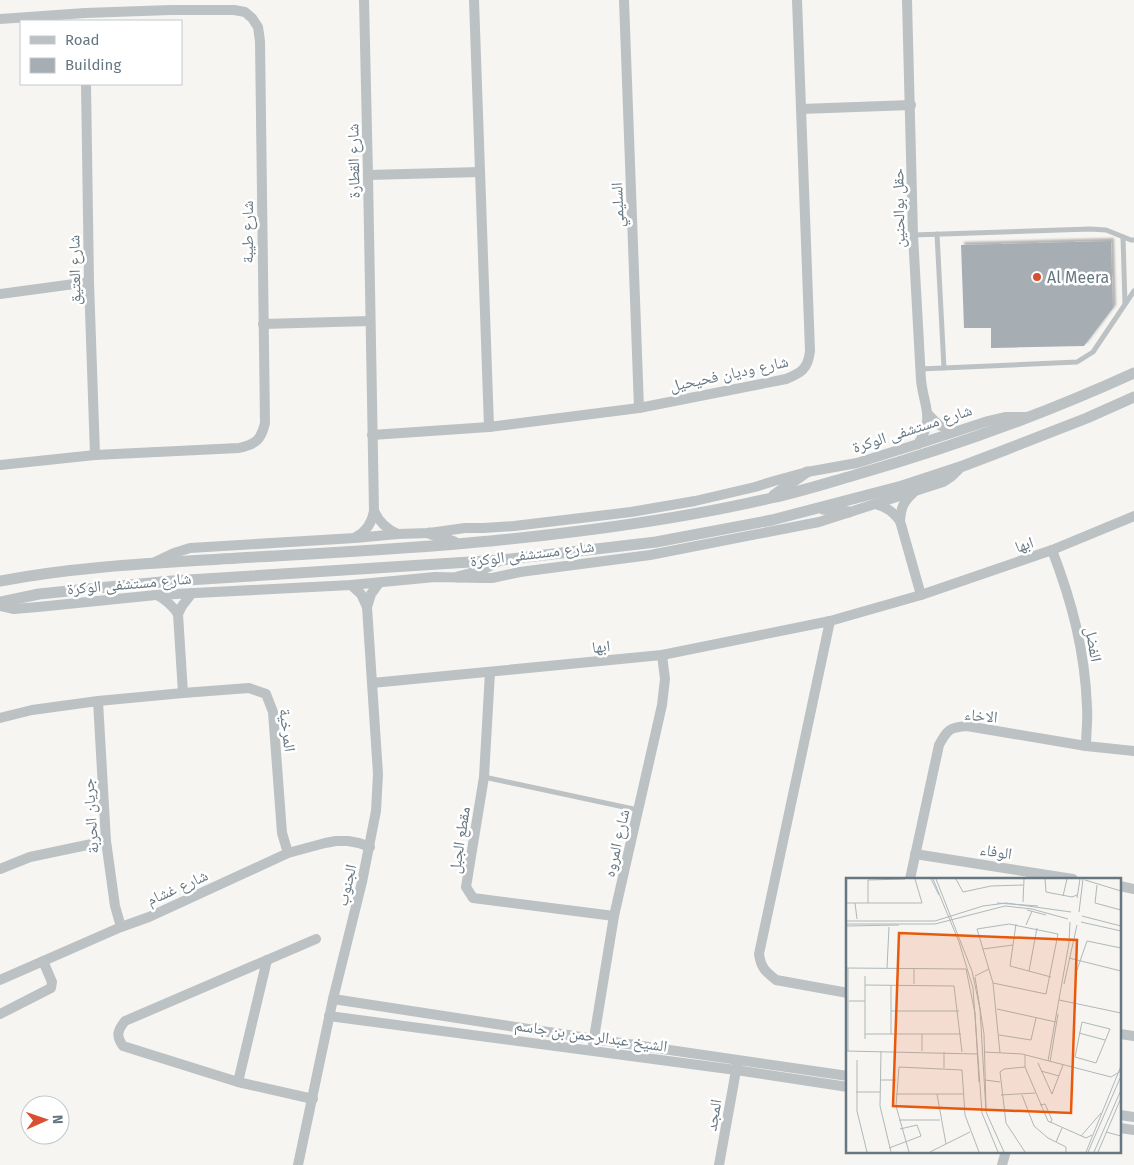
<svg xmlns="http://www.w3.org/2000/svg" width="1134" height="1165" viewBox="0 0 1134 1165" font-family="'Fira Sans','Noto Naskh Arabic',sans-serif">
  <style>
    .building { fill: #a6aeb3; filter: url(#shadow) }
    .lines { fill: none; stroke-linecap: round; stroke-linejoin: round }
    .service { stroke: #bcc1c4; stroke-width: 5 }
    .minor { stroke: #bcc1c4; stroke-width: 10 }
    .tertiary { stroke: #bcc1c4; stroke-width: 11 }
    .poi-dot { fill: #d94f2f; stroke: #fff; stroke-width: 2 }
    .labels { text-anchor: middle; stroke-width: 5; stroke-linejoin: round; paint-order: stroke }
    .street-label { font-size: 16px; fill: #667782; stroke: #fff }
    .poi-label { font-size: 16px; fill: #667782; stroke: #fff; text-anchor: start }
    .inset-road { fill: none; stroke: #afb8bb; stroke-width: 1 }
    .view { fill: #e8590c; fill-opacity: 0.15; stroke: #e8590c; stroke-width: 2.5 }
    .inset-edge { fill: none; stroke: #667782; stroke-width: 2.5 }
  </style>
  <defs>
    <filter id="shadow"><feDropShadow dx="3" dy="-3" stdDeviation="1" flood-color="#0004"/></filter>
  </defs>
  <rect width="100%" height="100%" fill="#f6f5f2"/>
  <polygon class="building" points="1111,241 1113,308 1084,346 991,348 991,328 964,328 961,245"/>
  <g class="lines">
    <g class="service">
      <polyline points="937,234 944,368"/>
      <polyline points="913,235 1090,229 1106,230 1131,240 1134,240"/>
      <polyline points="1123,237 1125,304"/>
      <polyline points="920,369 1077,362 1093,352 1134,291"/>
      <polyline points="484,777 638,810"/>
    </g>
    <g class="minor">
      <polyline points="474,0 489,427"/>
      <polyline points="624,0 639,408"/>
      <path d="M907,0L913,235L921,380C924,408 935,417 918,444"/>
      <path d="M0,19L85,13L171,10H234L245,12L252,18L258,27L260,41L265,423C261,440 256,444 239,448L95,455L0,465"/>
      <polyline points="86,84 89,282 95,455"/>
      <polyline points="801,109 911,105"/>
      <polyline points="368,175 480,172"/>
      <polyline points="0,294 89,282"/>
      <polyline points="263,324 370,321"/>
      <path d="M928,414C937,424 942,429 956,430"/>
      <path d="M372,435L489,427L639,408L786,379C801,373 808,369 810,351L797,0"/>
      <path d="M913,493C903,502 901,508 900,521L921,595"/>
      <path d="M875,504C887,507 893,512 900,521"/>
      <path d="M374,511C379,522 386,529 398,534"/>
      <path d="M356,537C367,531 372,523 374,511L368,175L364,0"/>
      <path d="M1052,550C1072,602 1085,651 1087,707C1088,720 1086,733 1086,746"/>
      <polyline points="155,562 174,553 190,548 355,538 398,534 429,533 465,528 483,528 514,526 631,512 695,501 755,487 774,481 807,472 857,463 918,444 988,421 1005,417 1026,417"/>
      <polyline points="351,585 361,594 367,607"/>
      <path d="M157,595C166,600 172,605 178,614"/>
      <polyline points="0,606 14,609 38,607 156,595 351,585 435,577 483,578 492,578 520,572 650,555 819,522 943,482 952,476 962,466"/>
      <path d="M830,621L759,954C761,968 765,971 776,980L848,993"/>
      <polyline points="490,672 484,777 466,887 473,898 614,916"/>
      <polyline points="372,683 662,655 830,621 921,595 1052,550 1134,516"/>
      <polyline points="183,693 178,614 182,606 192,593"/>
      <polyline points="98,701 106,841 115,906 121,927"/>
      <polyline points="0,718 32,710 98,701 183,693 249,688 266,694 273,712 282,833 288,853"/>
      <polyline points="915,854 1073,879"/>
      <polyline points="0,869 30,857 106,841"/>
      <path d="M910,879L939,745C947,730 950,727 967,726L1086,746L1134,751"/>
      <polyline points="1120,886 1134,889"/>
      <polyline points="0,980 121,927 149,917 288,853 325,843 336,841 348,841 359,843 370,847"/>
      <polyline points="333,999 594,1039 848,1076"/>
      <polyline points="0,1014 51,988 52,982 43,961"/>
      <polyline points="329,1016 736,1070 848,1087"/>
      <polyline points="1120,1034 1134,1036"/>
      <polyline points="593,1044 614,916 662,705 665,679 662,655"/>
      <polyline points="238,1082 267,960"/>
      <path d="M313,1099L238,1082L123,1046C116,1036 117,1031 125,1021L316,939"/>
      <polyline points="1120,1115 1134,1117"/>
      <polyline points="1120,1128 1134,1130"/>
      <polyline points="298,1165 333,999 362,882 376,811 378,774 367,607 371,594 379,583"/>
      <polyline points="719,1165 737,1065"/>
      <polyline points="1002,1165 1006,1151"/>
    </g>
    <g class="tertiary">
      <polyline points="774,495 807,472"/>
      <polyline points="823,509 849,512"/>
      <polyline points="429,533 454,542"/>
      <path d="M458,577C473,574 485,569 498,561"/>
      <path d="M0,581C79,566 158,563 238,558C325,553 413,549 500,540C591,531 681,519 771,498C799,492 827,483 855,475C950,448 1044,414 1134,373"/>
      <polyline points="0,602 39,594 108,587 172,581 501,560 656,542 772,520 902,486 963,466 1005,450 1087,418 1134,397"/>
    </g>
  </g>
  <circle class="poi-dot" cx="1037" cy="277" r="5"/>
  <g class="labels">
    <g class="street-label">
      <text transform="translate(353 161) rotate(-91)" y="6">شارع القطارة</text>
      <text transform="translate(617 205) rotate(-92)" y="6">السليمي</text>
      <text transform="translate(898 208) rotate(-91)" y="6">حقل بوالحنين</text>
      <text transform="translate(247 232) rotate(-90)" y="6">شارع طيبة</text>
      <text transform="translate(74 270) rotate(-91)" y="6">شارع العتيق</text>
      <text transform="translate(729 373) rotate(-12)" y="6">شارع وديان فحيحيل</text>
      <text transform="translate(912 428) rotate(-18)" y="6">شارع مستشفى الوكرة</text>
      <text transform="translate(1024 544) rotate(-19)" y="6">ابها</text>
      <text transform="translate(532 553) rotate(-7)" y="6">شارع مستشفى الوكرة</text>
      <text transform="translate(129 583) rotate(-5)" y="6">شارع مستشفى الوكرة</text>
      <text transform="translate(1094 644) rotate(80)" y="6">الفضل</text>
      <text transform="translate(601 646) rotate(-6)" y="6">ابها</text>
      <text transform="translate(981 715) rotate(6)" y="6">الاخاء</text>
      <text transform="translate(288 730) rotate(83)" y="6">المرخية</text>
      <text transform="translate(90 816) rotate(-94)" y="6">جريان الحربة</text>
      <text transform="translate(459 840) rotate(-81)" y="6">مقطع الجبل</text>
      <text transform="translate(616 843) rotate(-77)" y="6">شارع المروه</text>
      <text transform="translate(996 851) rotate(9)" y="6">الوفاء</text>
      <text transform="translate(346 885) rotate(-77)" y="6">الجنوب</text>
      <text transform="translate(177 887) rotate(-24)" y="6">شارع غشام</text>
      <text transform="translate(591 1035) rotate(8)" y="6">الشيخ عبدالرحمن بن جاسم</text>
      <text transform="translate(713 1115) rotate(-80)" y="6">المجد</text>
    </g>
    <g class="poi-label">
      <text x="1047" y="283">Al Meera</text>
    </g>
  </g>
  <g transform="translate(846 878)">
    <rect width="275" height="275" fill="#f6f5f2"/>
    <path class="inset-road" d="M85,1L93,17M87,1L113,64L127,110L136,235L152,274M90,1L126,93L134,131L140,234L158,274M110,1L117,14L145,8L177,7M199,1L200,14L226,19L231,17M22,2L59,1M239,2L275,13M251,7L249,25L275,32M217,18L221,1M231,20L234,1M177,24L178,1M0,25H76L69,1M9,25L11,41M22,25V2M151,25L192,28M181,32L200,37M233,34L237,1M236,38L275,48M0,43H89L137,28L160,25L225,34M235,44L275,53M0,46H89L159,28L186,31L222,41M170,46L164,88L205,99M180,47L186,33M0,48L53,47M137,71L167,67M223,80L275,93M0,90L120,91M2,90V173M41,90L43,49M68,90V106M120,91L129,135L133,204M231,92L241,63L275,70M183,93L191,50M19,98V161M129,98L143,91M129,99L138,156L140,230M147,105L200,116L212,56L163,46L131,51L147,105L154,175M218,106L231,47M19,107L108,108L116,174M45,107V156M213,122L275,135M3,123H19M151,131L210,144M45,133H113M236,144L264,151L250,185L229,179ZM233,155L259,162M19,156H115M153,157L185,162L190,140M0,173L131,176M35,173L34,228L45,274M76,173V156M138,174L176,176L265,199L275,193M179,177V189L202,243L240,260L246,257M11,182V233L21,274M202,183L223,65L224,44M204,184L212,136M192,185L206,216L217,187M98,190V174M195,193L213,198M34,202H50M139,202L154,204M10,214H34M50,216H117M91,216L100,266M155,217L189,215M176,217L188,248L202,260L220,269V274M194,227L199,226L206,242L204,245M53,242H94M260,254L275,258M235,258L255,235M210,264L216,250M43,270L75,258L71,247L54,251M63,274L50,228L53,189L116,192L119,237L133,274M84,274L124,254M179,274L160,245L154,194L158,191L179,189M240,274L275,188M242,274L275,198M248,274L275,212M252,274L275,220"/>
    <path class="view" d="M53,55L231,62L225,235L47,228Z"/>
    <rect width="275" height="275" class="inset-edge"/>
  </g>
  <rect x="20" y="20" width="162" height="65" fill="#ffffff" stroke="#c2c9cd"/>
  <rect x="30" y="36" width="25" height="8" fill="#bcc1c4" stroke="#c2c9cd"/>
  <text x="65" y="45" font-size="15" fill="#667782">Road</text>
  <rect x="30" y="58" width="25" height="15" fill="#a6aeb3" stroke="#c2c9cd"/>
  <text x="65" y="70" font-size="15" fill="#667782">Building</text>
  <g transform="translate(45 1120) rotate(88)"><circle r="24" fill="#ffffff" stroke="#c2c9cd"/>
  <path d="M0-4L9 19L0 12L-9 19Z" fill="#d94f2f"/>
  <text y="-8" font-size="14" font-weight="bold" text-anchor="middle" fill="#667782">N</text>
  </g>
</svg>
